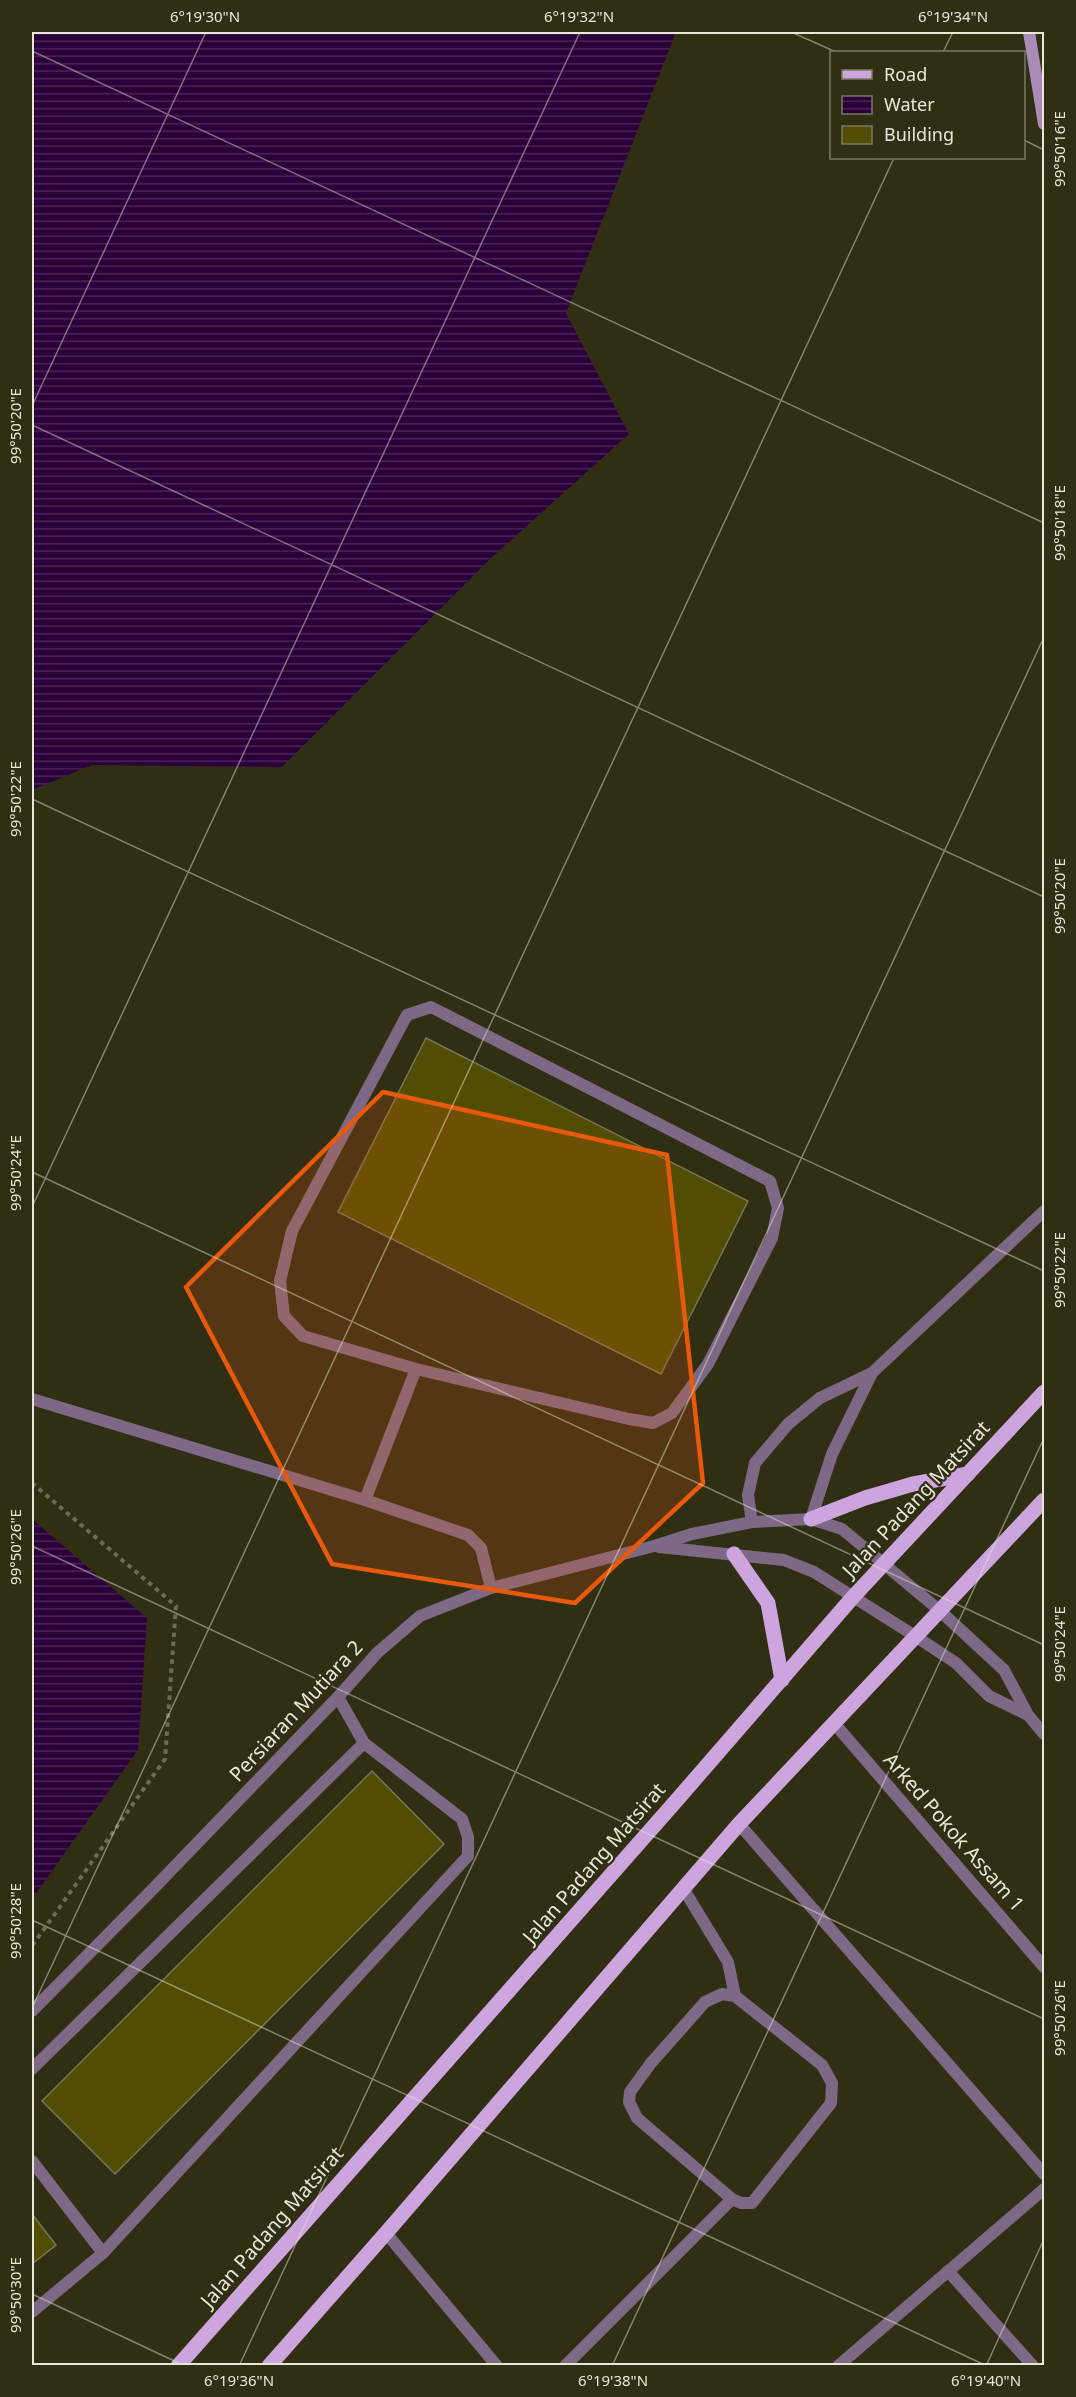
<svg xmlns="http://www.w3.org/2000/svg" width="1076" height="2397" viewBox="0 0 1076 2397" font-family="'Noto Sans',sans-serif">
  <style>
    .water { fill: url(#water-rules) }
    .building { fill: #514e04; stroke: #767558; stroke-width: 1.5 }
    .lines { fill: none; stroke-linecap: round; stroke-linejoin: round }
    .path { stroke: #6c6c54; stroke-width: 4; stroke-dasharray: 4.5 4.5; stroke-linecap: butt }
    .lane { stroke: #7d6986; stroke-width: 12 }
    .street { stroke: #7d6986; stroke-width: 12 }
    .secondary { stroke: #aa8bb8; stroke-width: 12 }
    .primary { stroke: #cca4de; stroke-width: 15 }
    .marked { fill: #e8590c; fill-opacity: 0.2; stroke: #e8590c; stroke-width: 4.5; stroke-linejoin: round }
    .ticks { fill: none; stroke: #e8e8d8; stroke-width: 1.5; stroke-opacity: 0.45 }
    .labels { text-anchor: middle; stroke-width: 4.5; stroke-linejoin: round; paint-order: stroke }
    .street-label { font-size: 20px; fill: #e8e8d8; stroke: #302f14 }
    .neatline { fill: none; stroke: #e8e8d8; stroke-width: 2 }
    .ticks-label { font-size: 15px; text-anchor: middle; fill: #e8e8d8 }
  </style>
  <defs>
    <pattern id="water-rules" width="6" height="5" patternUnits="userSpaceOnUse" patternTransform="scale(1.5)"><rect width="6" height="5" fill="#2b003a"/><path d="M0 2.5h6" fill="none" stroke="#4a2556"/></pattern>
  </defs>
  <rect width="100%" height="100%" fill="#302f14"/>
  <g class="water">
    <polygon points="32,32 676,32 566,313 629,434 489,560 282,767 92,765 32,790"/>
    <polygon points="32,1519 147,1618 138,1750 32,1899"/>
  </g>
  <g class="building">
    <polygon points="426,1038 748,1201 661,1374 338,1212"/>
    <polygon points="372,1771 444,1844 115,2174 42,2101"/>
    <polygon points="32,2214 56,2245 32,2264"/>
  </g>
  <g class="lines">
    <polyline class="path" points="32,1483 176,1606 165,1759 32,1946"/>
    <g class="lane">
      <polygon points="431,1007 770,1181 778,1208 772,1238 708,1364 672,1413 653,1423 629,1419 416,1369 303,1336 284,1316 280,1281 292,1231 407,1015"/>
      <polyline points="365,1500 416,1369"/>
      <polyline points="811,1519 832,1454 872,1373"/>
      <polyline points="752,1522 748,1495 755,1463 788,1424 820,1398 872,1373 1044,1211"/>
      <polyline points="939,1610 1004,1670 1028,1715 1044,1734"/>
      <polyline points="915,1636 956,1663 989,1696 1028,1715"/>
      <polyline points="739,1824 1044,2174"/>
      <polyline points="683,1888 728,1962 735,1996 722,1994 705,2002 651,2063 630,2092 629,2102 637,2118 732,2199 741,2203 752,2203 831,2103 832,2083 822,2065 735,1996"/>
      <polyline points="32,2069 364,1743"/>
      <polyline points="32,2161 103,2253"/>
      <polyline points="386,2233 497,2366"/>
      <polyline points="948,2271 1033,2366"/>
      <polyline points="32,2312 103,2253 468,1856 468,1837 462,1819 364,1743 338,1697"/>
      <polyline points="565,2366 732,2199"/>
    </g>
    <g class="street">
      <polyline points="32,1399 365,1500 468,1535 481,1548 491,1588"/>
      <polyline points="659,1547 784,1560 814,1572 915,1636"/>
      <polyline points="834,1723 1044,1967"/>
      <polyline points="32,2011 150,1892 338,1697 377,1653 420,1616 491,1588 654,1546 692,1534 752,1522 811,1519 842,1529 939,1610"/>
      <polyline points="838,2366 1044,2189"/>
    </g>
    <polyline class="secondary" points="1029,32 1044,124"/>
    <g class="primary">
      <polyline points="811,1519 865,1498 913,1484 968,1474"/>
      <polyline points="734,1554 768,1603 782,1680"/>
      <polyline points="178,2366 676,1801 853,1597 1044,1392"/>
      <polyline points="269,2366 386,2233 739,1824 1044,1500"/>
    </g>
  </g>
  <path class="marked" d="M383,1092L667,1155L703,1483L575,1603L332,1564L186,1287Z"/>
  <path class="ticks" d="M791,32L836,52M32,51L1044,523M943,52L953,32M1024,140L1044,150M32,406L206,32M32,425L1044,897M32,799L1044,1271M32,1172L1044,1645M32,1207L580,32M32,1546L1044,2019M32,1920L987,2366M32,2008L894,158M32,2294L185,2366M239,2366L1044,637M612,2366L1044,1438M986,2366L1044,2239"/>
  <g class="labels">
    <g class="street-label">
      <text transform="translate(916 1499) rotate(-47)" y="7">Jalan Padang Matsirat</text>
      <text transform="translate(296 1711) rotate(-47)" y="7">Persiaran Mutiara 2</text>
      <text transform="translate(954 1832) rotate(49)" y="7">Arked Pokok Assam 1</text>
      <text transform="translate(594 1863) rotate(-49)" y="7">Jalan Padang Matsirat</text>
      <text transform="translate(272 2227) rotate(-49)" y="7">Jalan Padang Matsirat</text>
    </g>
  </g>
  <rect width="1076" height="2397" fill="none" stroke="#302f14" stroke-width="66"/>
  <rect x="830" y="51" width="195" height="108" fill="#302f14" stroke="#7a7962" stroke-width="1.5"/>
  <rect x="842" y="70" width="30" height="9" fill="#cca4de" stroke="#7a7962" stroke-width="1.5"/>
  <text x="884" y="81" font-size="18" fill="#e8e8d8">Road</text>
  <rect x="842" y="96" width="30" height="18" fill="url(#water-rules)" stroke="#7a7962" stroke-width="1.5"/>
  <text x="884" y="111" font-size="18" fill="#e8e8d8">Water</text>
  <rect x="842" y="126" width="30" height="18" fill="#514e04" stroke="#7a7962" stroke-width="1.5"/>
  <text x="884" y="141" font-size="18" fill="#e8e8d8">Building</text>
  <rect x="33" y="33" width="1010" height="2331" class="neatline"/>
  <g class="ticks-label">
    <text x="205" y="22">6°19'30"N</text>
    <text x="579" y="22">6°19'32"N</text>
    <text x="953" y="22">6°19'34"N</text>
    <text transform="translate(1060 149) rotate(-90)" y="5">99°50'16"E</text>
    <text transform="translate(16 426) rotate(-90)" y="5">99°50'20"E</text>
    <text transform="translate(1060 523) rotate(-90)" y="5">99°50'18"E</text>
    <text transform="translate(16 799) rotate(-90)" y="5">99°50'22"E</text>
    <text transform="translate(1060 896) rotate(-90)" y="5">99°50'20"E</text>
    <text transform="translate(16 1173) rotate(-90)" y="5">99°50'24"E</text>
    <text transform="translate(1060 1270) rotate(-90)" y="5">99°50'22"E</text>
    <text transform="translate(16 1547) rotate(-90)" y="5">99°50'26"E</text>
    <text transform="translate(1060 1644) rotate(-90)" y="5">99°50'24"E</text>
    <text transform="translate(16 1921) rotate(-90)" y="5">99°50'28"E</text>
    <text transform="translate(1060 2018) rotate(-90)" y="5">99°50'26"E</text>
    <text transform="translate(16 2295) rotate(-90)" y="5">99°50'30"E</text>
    <text x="239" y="2386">6°19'36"N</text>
    <text x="613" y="2386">6°19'38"N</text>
    <text x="986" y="2386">6°19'40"N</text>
  </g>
</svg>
